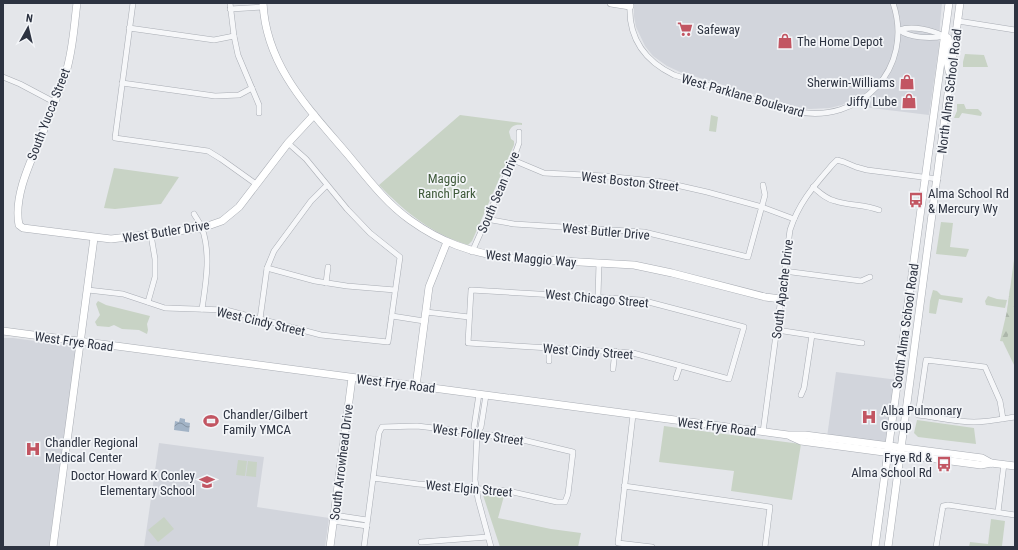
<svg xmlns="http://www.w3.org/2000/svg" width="1018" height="550" viewBox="0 0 1018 550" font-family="'Roboto Condensed',sans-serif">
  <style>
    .built { fill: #d2d5dc }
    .green { fill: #c8d3c5 }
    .forest { fill: url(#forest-firs) }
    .water { fill: url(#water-waves) }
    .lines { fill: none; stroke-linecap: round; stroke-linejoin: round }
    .street-casing { stroke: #a9adb4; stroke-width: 6 }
    .secondary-casing { stroke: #a9adb4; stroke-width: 8 }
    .street { stroke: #f6f7f9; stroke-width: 5 }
    .secondary { stroke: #fff; stroke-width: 7 }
    .labels { text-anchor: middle; stroke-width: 3.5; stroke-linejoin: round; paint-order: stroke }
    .poi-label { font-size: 13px; fill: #2d3341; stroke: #f3f5f8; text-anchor: start }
    .street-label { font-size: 13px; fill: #2d3341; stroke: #f3f5f8 }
    .park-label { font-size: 13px; fill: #405b3b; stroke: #f3f5f8 }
  </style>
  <defs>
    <pattern id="forest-firs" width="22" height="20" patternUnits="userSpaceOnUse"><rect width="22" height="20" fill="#c8d3c5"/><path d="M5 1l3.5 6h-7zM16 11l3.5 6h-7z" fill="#acb6aa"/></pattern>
    <pattern id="water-waves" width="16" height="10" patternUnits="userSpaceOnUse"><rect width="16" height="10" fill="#a2b3c6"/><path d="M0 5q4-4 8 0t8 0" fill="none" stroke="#8492a2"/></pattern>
  </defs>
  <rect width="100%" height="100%" fill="#e4e6ea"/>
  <g class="built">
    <polygon points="634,3 942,3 940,24 939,46 929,115 863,107 855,98 842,105 830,108 810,109 799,108 680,72 667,66 653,56 645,46 636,27 634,16"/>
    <polygon points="3,338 13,338 72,346 76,349 49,547 3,547"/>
    <polygon points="836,372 898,380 889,445 827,437"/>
    <polygon points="159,443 264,457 257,507 329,518 325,547 144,547"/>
  </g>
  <g class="green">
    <polygon points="965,54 984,55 988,67 963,67 963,62"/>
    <polygon points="957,104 964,104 966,109 978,109 982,113 981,116 962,113 959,118 954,118 957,111"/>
    <path d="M460,115L522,123V125C515,124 511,126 509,132L511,139L514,141V145L472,241L468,245C432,234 405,212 379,185Z"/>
    <polygon points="711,115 718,117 716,132 709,131"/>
    <polygon points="114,168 179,177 161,204 115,209 104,208"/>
    <polygon points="941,222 953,223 950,247 969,249 966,257 936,254"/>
    <polygon points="1015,252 1015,367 1003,342"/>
    <polygon points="933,290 937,291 941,295 963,298 962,303 939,299 936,314 929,313 930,301"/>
    <polygon points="988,296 997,299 1007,300 1005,308 986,305 985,301"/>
    <polygon points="98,301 106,305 150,316 147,324 148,330 147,334 139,330 122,329 114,325 109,327 97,326 95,322 100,315 96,304"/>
    <polygon points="917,420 974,428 976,444 918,437 914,433"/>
    <polygon points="664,426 801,444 792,500 731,491 734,471 659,462"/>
    <polygon points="238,460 247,461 245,476 236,475"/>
    <polygon points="248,461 257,462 256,477 246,476"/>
    <polygon points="483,495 504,496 498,518 551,529 581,533 578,547 500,547"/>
    <polygon points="164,517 174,529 158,542 148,530"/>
    <polygon points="991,519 1005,521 1002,546 1009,547 969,547 970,542 988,544"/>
  </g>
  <polygon class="forest" points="1010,288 1015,290 1015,312 1006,342 1000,341 1007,311"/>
  <polygon class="water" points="180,418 185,419 185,422 190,423 189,432 174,430 175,421 179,422"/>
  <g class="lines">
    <g class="street-casing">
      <g id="street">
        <polyline points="133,3 115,138 208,151 221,159 256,184"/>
        <polyline points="230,3 234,36 238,55 259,105 259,113"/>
        <path d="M630,4C628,38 645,61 674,75L794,111C860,126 915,68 893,3"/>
        <polyline points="230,9 264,7"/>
        <polyline points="958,21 1015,30"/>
        <polyline points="129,28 214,40 234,36"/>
        <path d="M899,30C910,38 931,39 944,36"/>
        <path d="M899,30C912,25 932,30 944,36"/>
        <polyline points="3,77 20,84 54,102"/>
        <polyline points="122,83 215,96 239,95 252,88"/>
        <polyline points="513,160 544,173 605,176 663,182 707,192 762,207 794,219"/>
        <path d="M813,187C820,193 826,199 835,201C850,206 864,204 879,210"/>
        <path d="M194,214C197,219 200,223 202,228C211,254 206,282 202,309"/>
        <polyline points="486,219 514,224 644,232 748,257 765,195 763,185"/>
        <polyline points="472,252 513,160 519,143 519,132"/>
        <polyline points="267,268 315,281 347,286 395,290"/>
        <polyline points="784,271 861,281 870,277"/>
        <polyline points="326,283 328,267"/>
        <polyline points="88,290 123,294 165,308 226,310 321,335 388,342 400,257 370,233 347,209 306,159 288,143"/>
        <polygon points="471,290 641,300 744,327 729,379 633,353 468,343"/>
        <polyline points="598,296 599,263"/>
        <polyline points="148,302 155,277 155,259 151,235"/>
        <polyline points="426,312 469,317"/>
        <polyline points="392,316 424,321"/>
        <polyline points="260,319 267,268 274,251 311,201 327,185"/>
        <polyline points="777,330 862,343"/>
        <polyline points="549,348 549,361"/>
        <polyline points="613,369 615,351"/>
        <polyline points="676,378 680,366"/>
        <polyline points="479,394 474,427 477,434 475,480 478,499 491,547"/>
        <polyline points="801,395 804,388 812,335"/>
        <polyline points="633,415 618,543 652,547"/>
        <path d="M1003,419L1000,401L985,367L926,360L918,415C936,417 956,422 974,422C988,422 1002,419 1015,417"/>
        <path d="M763,432L790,230C799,202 814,186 833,164L837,160L844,162L856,167L867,170L938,179"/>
        <polyline points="477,434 481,427 486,395"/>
        <polyline points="624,486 770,507 765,547"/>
        <polyline points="998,512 1004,464"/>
        <polyline points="334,515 367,520"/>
        <polyline points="333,521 367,526"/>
        <polyline points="421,542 488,537"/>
        <polyline points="364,547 379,433 382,427 417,426 468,432 523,440 573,452 568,494 565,502 557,502 508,491 418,484 373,478"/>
        <polyline points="936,547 943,506 948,505 1015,515"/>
      </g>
    </g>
    <g class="secondary-casing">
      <g id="secondary">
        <path d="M77,3C74,26 73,50 66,72C59,92 51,112 43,132C32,159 13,195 19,225L23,228L111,239L202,228L222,221L239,207L288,143L314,115"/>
        <path d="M263,3C266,67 310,110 349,156C368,179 386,203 410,220C442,243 470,252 508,258L634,265L672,273L765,297L781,299"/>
        <polyline points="611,3 630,6"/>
        <polyline points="944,36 948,38 949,42 947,61 949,71"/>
        <polyline points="3,331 788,435 805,435 982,458 991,463"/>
        <polyline points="416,386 429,287 447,242"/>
        <polyline points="790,436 801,441 981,465 991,463 1015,466"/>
        <polyline points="53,547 94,238"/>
        <polyline points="330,547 352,378"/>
        <polyline points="875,547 949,3"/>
        <polyline points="888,547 960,3"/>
      </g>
    </g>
    <use href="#street" class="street"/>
    <use href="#secondary" class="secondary"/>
  </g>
  <defs>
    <g id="supermarket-bare" transform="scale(1.2)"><path d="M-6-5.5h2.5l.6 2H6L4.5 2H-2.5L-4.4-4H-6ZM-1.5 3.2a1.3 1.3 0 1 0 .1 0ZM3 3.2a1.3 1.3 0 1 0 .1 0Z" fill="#c25562" stroke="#f3f5f8" stroke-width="2.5" paint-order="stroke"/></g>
    <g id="shop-bare" transform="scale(1.2)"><path d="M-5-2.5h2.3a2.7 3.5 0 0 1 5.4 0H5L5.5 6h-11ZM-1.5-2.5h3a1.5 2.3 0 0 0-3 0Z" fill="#c25562" stroke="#f3f5f8" stroke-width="2.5" paint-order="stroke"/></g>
    <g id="bus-bare" transform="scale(1.2)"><path d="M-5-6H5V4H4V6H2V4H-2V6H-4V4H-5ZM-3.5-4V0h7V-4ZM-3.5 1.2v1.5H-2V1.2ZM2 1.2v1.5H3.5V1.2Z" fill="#c25562" stroke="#f3f5f8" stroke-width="2.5" paint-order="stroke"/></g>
    <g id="hospital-bare" transform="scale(1.2)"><path d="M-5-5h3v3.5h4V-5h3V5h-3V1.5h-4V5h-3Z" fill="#c25562" stroke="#f3f5f8" stroke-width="2.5" paint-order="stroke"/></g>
    <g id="stadium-bare" transform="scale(1.2)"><path d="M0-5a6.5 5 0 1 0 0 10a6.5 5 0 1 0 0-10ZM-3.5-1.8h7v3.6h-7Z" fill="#c25562" stroke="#f3f5f8" stroke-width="2.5" paint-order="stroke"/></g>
    <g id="school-bare" transform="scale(1.2)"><path d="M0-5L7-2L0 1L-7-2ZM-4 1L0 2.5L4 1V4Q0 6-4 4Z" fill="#c25562" stroke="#f3f5f8" stroke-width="2.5" paint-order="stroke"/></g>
  </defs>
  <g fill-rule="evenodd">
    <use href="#supermarket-bare" x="685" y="29"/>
    <use href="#shop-bare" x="785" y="41"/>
    <use href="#shop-bare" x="907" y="82"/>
    <use href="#shop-bare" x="909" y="101"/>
    <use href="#bus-bare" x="916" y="200"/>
    <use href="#hospital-bare" x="869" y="417"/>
    <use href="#stadium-bare" x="211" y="421"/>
    <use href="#hospital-bare" x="33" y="449"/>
    <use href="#bus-bare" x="944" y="464"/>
    <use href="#school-bare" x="207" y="482"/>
  </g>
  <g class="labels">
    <g class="poi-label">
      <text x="697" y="34">Safeway</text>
      <text x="797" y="46">The Home Depot</text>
      <text x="895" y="87" text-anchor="end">Sherwin-Williams</text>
      <text x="897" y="106" text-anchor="end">Jiffy Lube</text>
      <text x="928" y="198">Alma School Rd<tspan x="928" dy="15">&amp; Mercury Wy</tspan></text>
      <text x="881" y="415">Alba Pulmonary<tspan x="881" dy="15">Group</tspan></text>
      <text x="223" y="419">Chandler/Gilbert<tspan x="223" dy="15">Family YMCA</tspan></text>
      <text x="45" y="447">Chandler Regional<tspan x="45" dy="15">Medical Center</tspan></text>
      <text x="932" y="462" text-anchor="end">Frye Rd &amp;<tspan x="932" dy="15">Alma School Rd</tspan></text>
      <text x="195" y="480" text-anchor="end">Doctor Howard K Conley<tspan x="195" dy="15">Elementary School</tspan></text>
    </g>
    <g class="street-label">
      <text transform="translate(949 91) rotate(-83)" y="5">North Alma School Road</text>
      <text transform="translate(743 95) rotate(16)" y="5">West Parklane Boulevard</text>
      <text transform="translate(48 114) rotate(-69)" y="5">South Yucca Street</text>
      <text transform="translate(630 181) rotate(6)" y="5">West Boston Street</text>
      <text transform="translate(498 192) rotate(-67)" y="5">South Sean Drive</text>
      <text transform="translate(166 231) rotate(-9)" y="5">West Butler Drive</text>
      <text transform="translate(606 231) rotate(5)" y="5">West Butler Drive</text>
      <text transform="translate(531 258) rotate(5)" y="5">West Maggio Way</text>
      <text transform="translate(782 289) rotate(-83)" y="5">South Apache Drive</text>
      <text transform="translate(597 298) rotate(5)" y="5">West Chicago Street</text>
      <text transform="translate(261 321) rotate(13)" y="5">West Cindy Street</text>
      <text transform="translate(905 326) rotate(-82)" y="5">South Alma School Road</text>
      <text transform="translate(74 341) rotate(8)" y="5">West Frye Road</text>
      <text transform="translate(588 351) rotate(4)" y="5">West Cindy Street</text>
      <text transform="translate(396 383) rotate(7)" y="5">West Frye Road</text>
      <text transform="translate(717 426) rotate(7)" y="5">West Frye Road</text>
      <text transform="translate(478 434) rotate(8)" y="5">West Folley Street</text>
      <text transform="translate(341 462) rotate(-83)" y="5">South Arrowhead Drive</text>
      <text transform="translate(469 488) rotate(5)" y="5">West Elgin Street</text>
    </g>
    <g class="park-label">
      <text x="447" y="183">Maggio<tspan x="447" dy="15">Ranch Park</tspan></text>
    </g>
  </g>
  <rect width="1018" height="550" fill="none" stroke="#2d3341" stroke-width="8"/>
  <g transform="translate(28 28) rotate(8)" stroke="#f3f5f8" stroke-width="3" paint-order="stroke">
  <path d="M0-3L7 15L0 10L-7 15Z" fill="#2d3341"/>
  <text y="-6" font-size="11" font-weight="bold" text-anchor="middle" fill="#2d3341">N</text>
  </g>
</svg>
